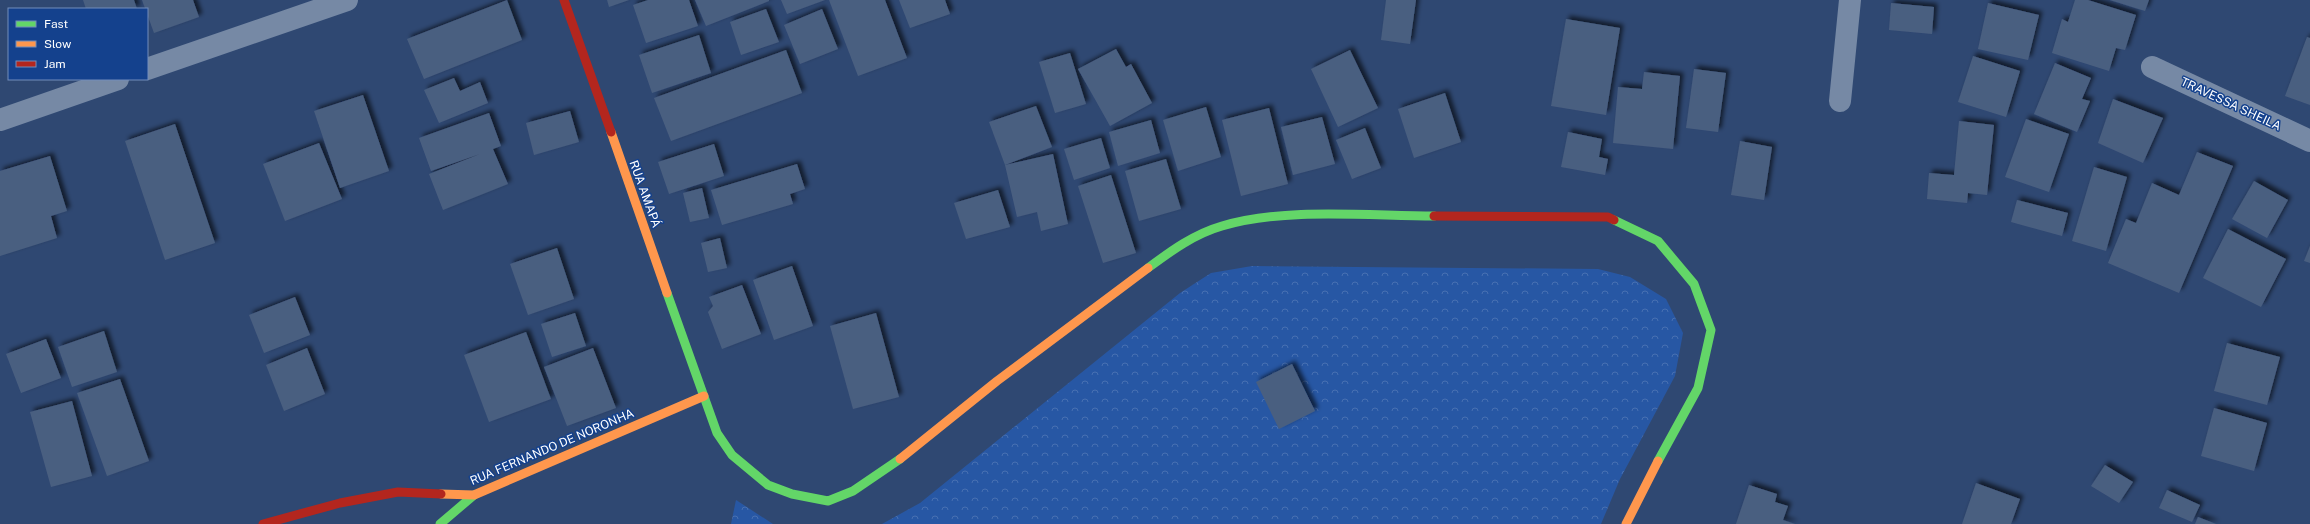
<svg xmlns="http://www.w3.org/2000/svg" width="2310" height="524" viewBox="0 0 2310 524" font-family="'Public Sans',sans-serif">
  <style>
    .forest { fill: url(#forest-crowns) }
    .building { fill: #4a5f80; filter: url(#shadow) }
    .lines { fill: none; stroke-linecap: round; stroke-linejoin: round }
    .street { stroke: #7689a5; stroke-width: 22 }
    .fast { stroke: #63d668; stroke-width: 9 }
    .slow { stroke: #ff974d; stroke-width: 9 }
    .jam { stroke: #b3261e; stroke-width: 9 }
    .labels { text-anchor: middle; stroke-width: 3; stroke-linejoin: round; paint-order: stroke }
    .street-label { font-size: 12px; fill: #fff; stroke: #14418d }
  </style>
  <defs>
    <pattern id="forest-crowns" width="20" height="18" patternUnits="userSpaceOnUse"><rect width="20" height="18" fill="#2757a4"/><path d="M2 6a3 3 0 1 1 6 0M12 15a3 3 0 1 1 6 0" fill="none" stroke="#4770b2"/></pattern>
    <filter id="shadow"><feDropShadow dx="3.5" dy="-3.5" stdDeviation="2" flood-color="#0009"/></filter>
  </defs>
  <rect width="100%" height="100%" fill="#2f4872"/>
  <g class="forest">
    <polygon points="1252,266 1598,269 1630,277 1666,299 1683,333 1675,376 1620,479 1601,524 882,524 920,503 1180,293 1211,273"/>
    <polygon points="736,500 773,524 731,524"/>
  </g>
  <g class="building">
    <polygon points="83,0 134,0 137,9 86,9"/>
    <polygon points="142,0 193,0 199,17 154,33"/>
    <polygon points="507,0 522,40 424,79 407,39"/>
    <polygon points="607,0 629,0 609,7"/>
    <polygon points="648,0 689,0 698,26 646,43 633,5"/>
    <polygon points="695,0 769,0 769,1 706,26"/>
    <polygon points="781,0 825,0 787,14"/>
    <polygon points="829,0 885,0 907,58 858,76"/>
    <polygon points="899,0 945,0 950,14 910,28"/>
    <polygon points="1386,0 1416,0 1410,44 1381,40"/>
    <polygon points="2075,0 2088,0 2136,15 2125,50 2116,48 2109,71 2052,53 2062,19 2068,22"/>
    <polygon points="2110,0 2149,0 2145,11"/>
    <polygon points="1891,3 1934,7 1932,34 1889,30"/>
    <polygon points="1988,3 2039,15 2028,60 1978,49"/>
    <polygon points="766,9 779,42 741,55 730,22"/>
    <polygon points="822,9 838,49 800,64 784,25"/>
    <polygon points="1566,19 1620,28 1606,115 1551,106"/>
    <polygon points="699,35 711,73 652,93 639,55"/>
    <polygon points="2307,37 2310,38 2310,105 2285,96"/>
    <polygon points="1116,49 1126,67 1131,64 1152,103 1110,126 1078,69"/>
    <polygon points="786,50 802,93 671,141 654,98"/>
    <polygon points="1350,50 1378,108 1338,127 1311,69"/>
    <polygon points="1070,53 1086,104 1055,113 1039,62"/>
    <polygon points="1973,56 2020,71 2006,117 1958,102"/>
    <polygon points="2055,63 2091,78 2082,99 2090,101 2077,132 2034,114"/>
    <polygon points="1694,69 1726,73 1718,132 1686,128"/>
    <polygon points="1644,72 1680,76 1673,149 1613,143 1618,87 1642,89"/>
    <polygon points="454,78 460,91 480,82 488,103 439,123 424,90"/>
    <polygon points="1445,93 1461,142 1414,158 1398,109"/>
    <polygon points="363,95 389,171 340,188 314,111"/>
    <polygon points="2113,99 2163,118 2143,163 2098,143"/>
    <polygon points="1036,106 1052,147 1005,165 989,122"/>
    <polygon points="1206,107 1221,157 1178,171 1163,120"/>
    <polygon points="1269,108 1288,184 1241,196 1222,120"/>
    <polygon points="570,111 579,142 534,155 526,123"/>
    <polygon points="489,113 501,146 493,149 508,184 443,210 429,174 480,154 431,171 419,138"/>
    <polygon points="1322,117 1335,164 1293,175 1281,127"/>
    <polygon points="2026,119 2069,134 2049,192 2005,177"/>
    <polygon points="1151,120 1160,153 1118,166 1109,132"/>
    <polygon points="1959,121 1994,125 1987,195 1968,193 1967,203 1927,199 1929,173 1954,175"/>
    <polygon points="175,124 215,243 165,260 125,141"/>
    <polygon points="1365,128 1381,168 1352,179 1336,140"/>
    <polygon points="1568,132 1602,139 1599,157 1608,159 1605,175 1561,167"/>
    <polygon points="1101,138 1110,168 1074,180 1064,149"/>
    <polygon points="1740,141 1772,147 1764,200 1731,195"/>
    <polygon points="319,143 342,199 285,221 263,164"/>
    <polygon points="714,144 724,176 669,194 658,162"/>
    <polygon points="2197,152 2233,166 2179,293 2108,263 2126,219 2136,223 2152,183 2179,195"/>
    <polygon points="1053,154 1068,224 1041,231 1037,212 1017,217 1005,165"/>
    <polygon points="50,156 67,211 51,216 57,238 0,256 0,171"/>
    <polygon points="1166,159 1181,209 1139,221 1125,171"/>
    <polygon points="797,164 805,189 790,194 793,204 722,225 711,190"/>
    <polygon points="2094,167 2127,177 2106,251 2072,241"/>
    <polygon points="1111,175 1136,253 1103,263 1078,186"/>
    <polygon points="2254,181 2288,200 2267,238 2232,219"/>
    <polygon points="702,188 709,218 690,222 683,193"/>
    <polygon points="998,190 1010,227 966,239 954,203"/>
    <polygon points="2017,200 2068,213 2062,236 2011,222"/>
    <polygon points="2228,229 2286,259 2261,307 2203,278"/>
    <polygon points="720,238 727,268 708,272 701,243"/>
    <polygon points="2310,246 2310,263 2304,261"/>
    <polygon points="557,248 574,299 528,315 510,264"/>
    <polygon points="792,266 813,326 774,340 753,280"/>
    <polygon points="742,285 761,334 722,349 708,312 713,306 709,297"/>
    <polygon points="295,297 310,335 264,353 249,315"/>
    <polygon points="575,313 586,346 552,357 541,324"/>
    <polygon points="876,313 899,397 853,409 830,326"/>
    <polygon points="104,331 117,372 72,387 58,347"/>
    <polygon points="526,332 551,399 489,422 464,355"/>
    <polygon points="46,339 61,378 21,393 6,354"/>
    <polygon points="2227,343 2280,357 2267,405 2214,391"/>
    <polygon points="307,348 325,394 284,411 266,365"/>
    <polygon points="593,348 616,408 567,426 544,367"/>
    <polygon points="1292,364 1315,411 1279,429 1256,382"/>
    <polygon points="120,379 149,461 107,476 77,393"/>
    <polygon points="72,401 92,476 51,487 30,412"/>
    <polygon points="2214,408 2267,423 2254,471 2201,456"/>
    <polygon points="2105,465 2133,482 2119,503 2091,486"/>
    <polygon points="1976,483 2020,499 2011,524 1962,524"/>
    <polygon points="1749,485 1777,494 1775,502 1788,506 1783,520 1795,524 1736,524"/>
    <polygon points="2167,490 2200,505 2192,522 2159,508"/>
    <polygon points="2198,517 2216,524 2195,524"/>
  </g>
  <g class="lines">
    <g class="street">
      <polyline points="2152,67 2310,141"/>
      <polyline points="147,69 347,0"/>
      <polyline points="1840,101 1850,0"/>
      <polyline points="0,120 118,79"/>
    </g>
    <g class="fast">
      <polyline points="1614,220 1658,241 1694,284 1711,330 1698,388 1658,461"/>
      <path d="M1148,268C1171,251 1194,234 1222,226C1284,207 1370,216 1434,216"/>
      <polyline points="667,293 717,433 732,455 768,485 792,494 828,501 853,491 900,459"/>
      <polyline points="440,524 474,495"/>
    </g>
    <g class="slow">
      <polyline points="611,132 667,293"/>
      <polyline points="900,459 997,381 1148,268"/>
      <polyline points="441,494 474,495 704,396"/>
      <polyline points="1626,524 1658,461"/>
    </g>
    <g class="jam">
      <polyline points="564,0 611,132"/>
      <polyline points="1434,216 1608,217 1614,220"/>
      <polyline points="263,524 340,503 398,492 441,494"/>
    </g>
  </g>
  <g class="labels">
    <g class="street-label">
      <text transform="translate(2231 104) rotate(25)" y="4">TRAVESSA SHEILA</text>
      <text transform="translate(645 194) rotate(70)" y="4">RUA AMAPÁ</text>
      <text transform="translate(552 447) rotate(-23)" y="4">RUA FERNANDO DE NORONHA</text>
    </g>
  </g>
  <rect x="8" y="8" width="140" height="72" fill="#14418d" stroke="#728dbb"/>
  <rect x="16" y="21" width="20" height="6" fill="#63d668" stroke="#728dbb"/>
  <text x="44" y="28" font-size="12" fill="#ffffff">Fast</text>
  <rect x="16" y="41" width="20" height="6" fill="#ff974d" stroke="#728dbb"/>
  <text x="44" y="48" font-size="12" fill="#ffffff">Slow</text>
  <rect x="16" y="61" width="20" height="6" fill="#b3261e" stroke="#728dbb"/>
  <text x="44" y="68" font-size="12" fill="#ffffff">Jam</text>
</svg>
